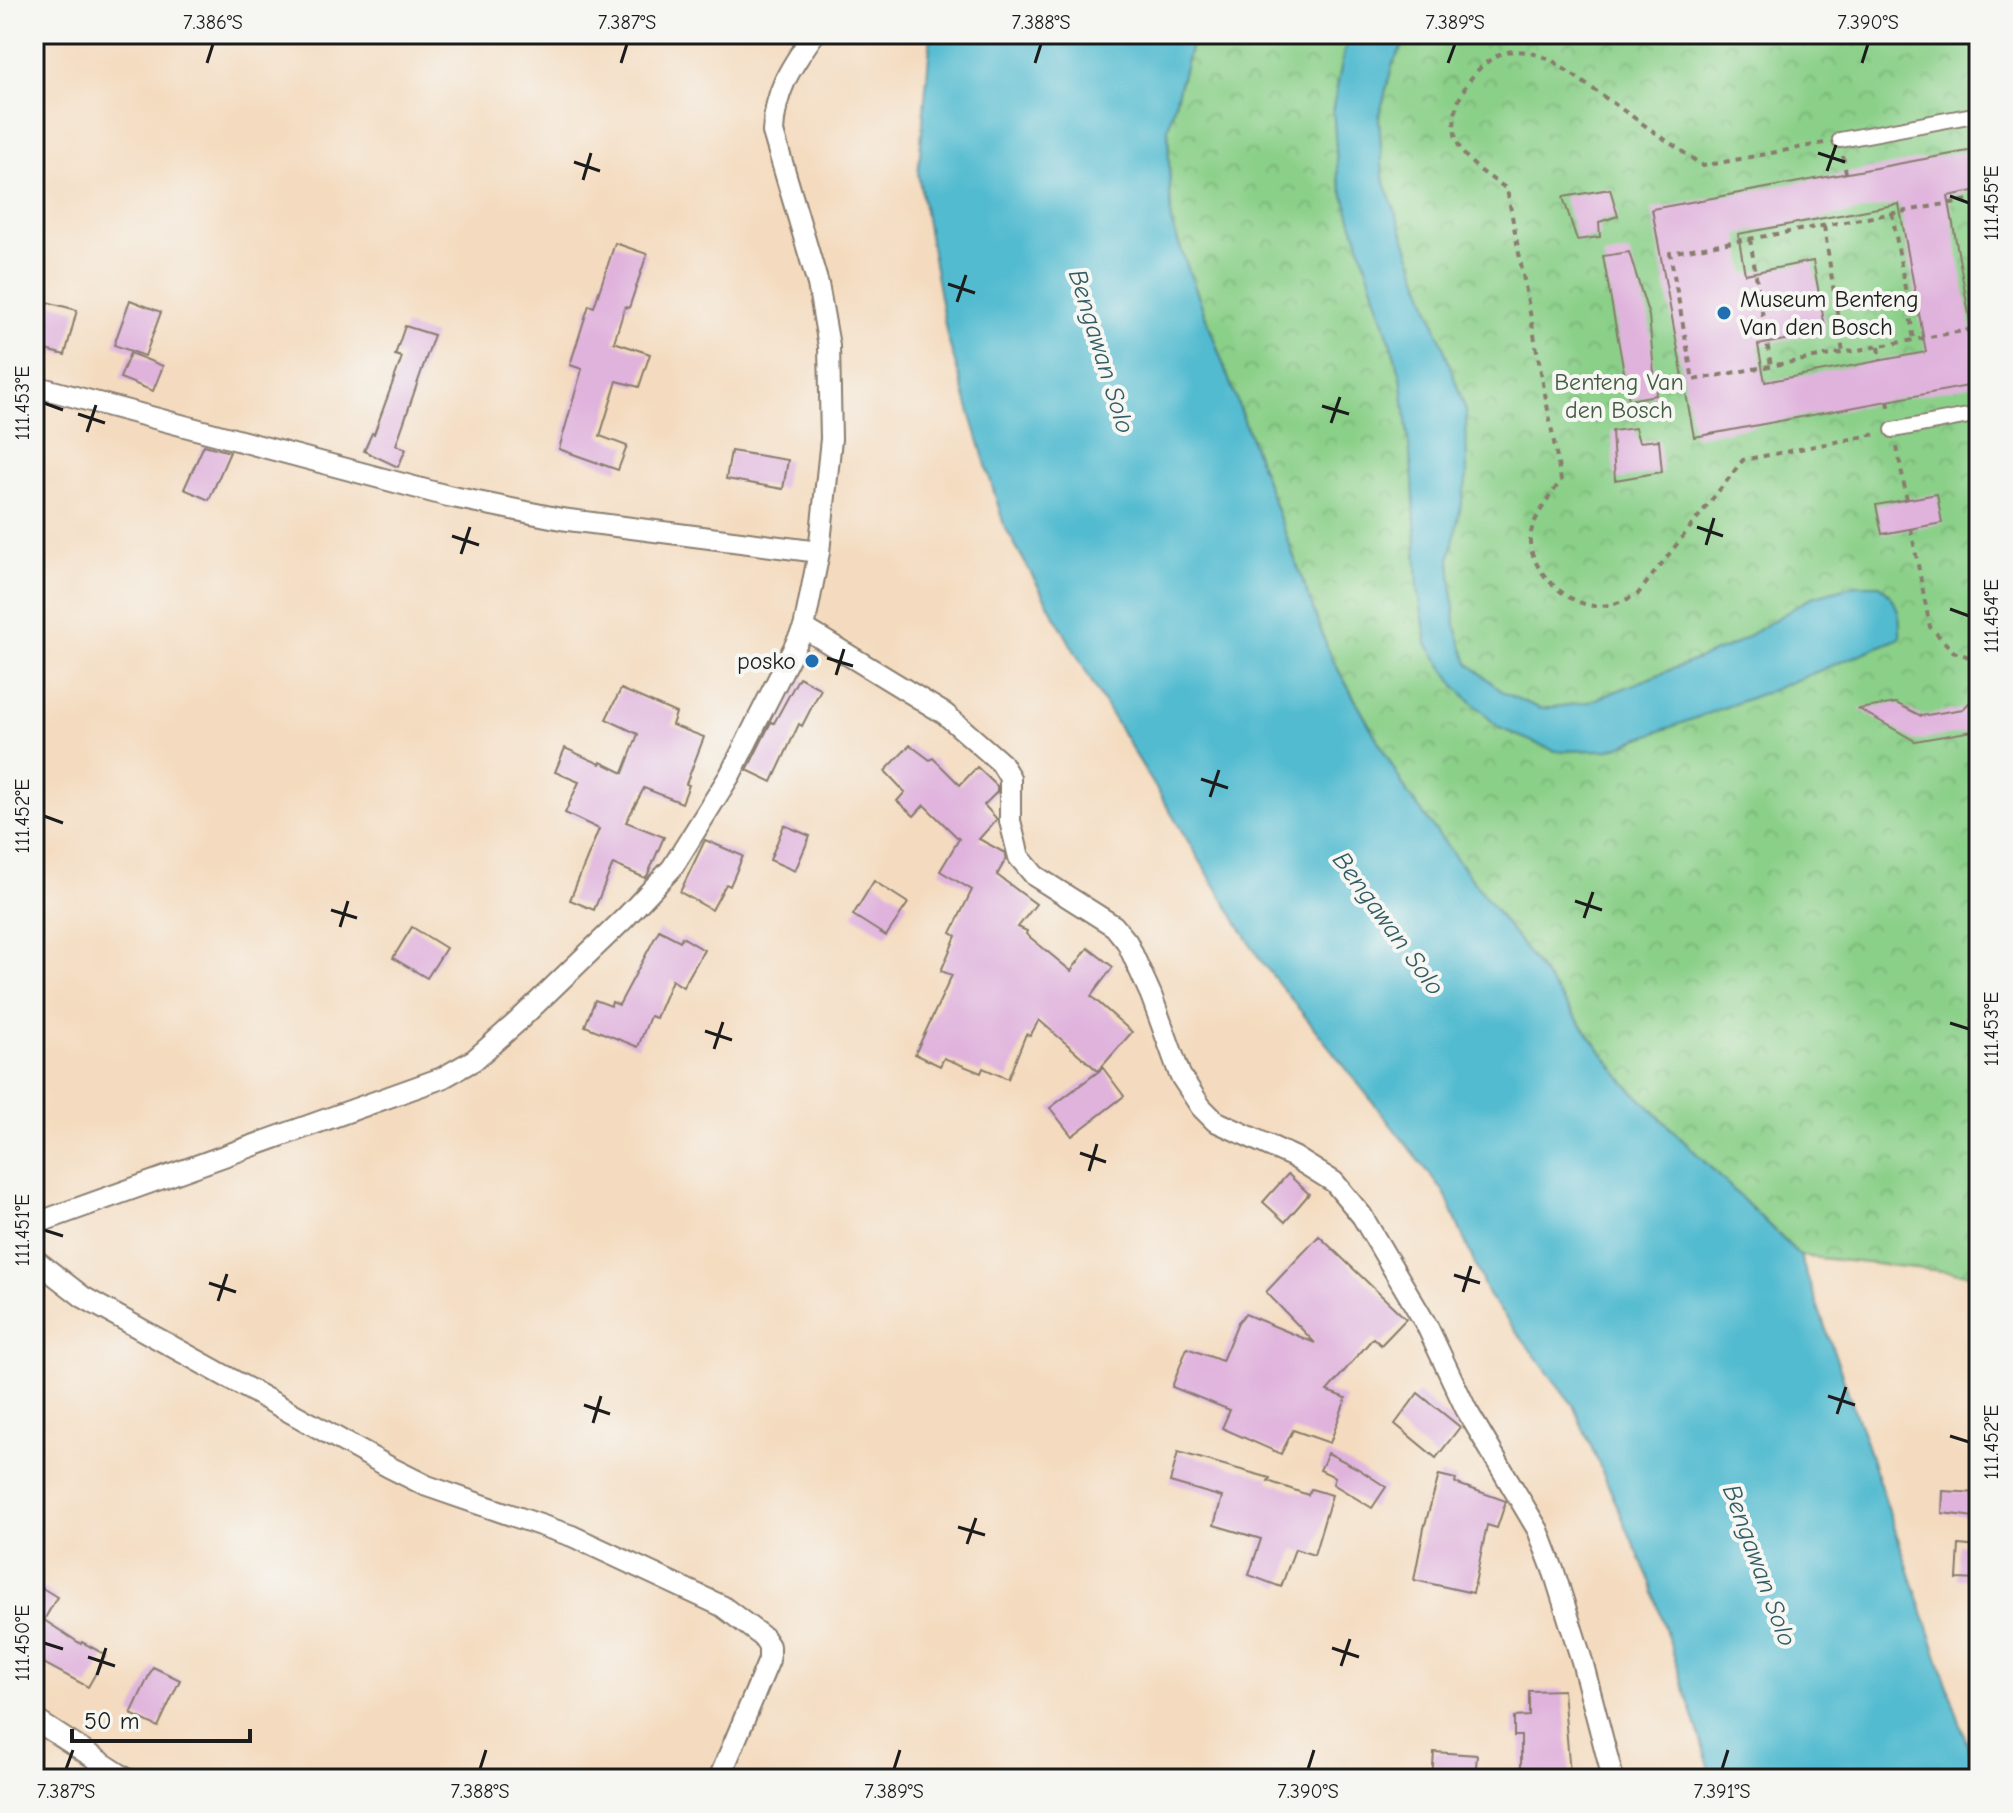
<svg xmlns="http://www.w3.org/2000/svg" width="2013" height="1813" viewBox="0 0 2013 1813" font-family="'Comic Neue',sans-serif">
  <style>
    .park { fill: url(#park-crowns); stroke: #547652; stroke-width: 2 }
    .water { fill: #53bbd0; stroke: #386c76; stroke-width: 2 }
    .building { fill: #e0b3dd; fill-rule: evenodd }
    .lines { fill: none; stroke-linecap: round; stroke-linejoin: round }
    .pedestrian-casing { stroke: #887c6e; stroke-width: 18 }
    .minor-casing { stroke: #887c6e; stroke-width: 24 }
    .path { stroke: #887c6e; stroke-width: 4; stroke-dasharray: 6 6; stroke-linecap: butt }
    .pedestrian { stroke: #fff; stroke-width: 14 }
    .minor { stroke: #fff; stroke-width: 20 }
    .ticks { fill: none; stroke: #1c1c1c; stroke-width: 3 }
    .poi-dot { fill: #1f6fb2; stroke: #f6f6f2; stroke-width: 3 }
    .labels { text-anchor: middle; stroke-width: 8; stroke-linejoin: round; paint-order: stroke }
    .poi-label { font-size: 24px; fill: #1c1c1c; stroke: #f6f6f2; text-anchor: start }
    .park-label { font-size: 24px; fill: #435b42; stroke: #f6f6f2 }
    .water-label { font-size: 26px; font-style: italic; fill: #325c64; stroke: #f6f6f2 }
    .neatline { fill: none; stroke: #1c1c1c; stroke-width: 3 }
    .ticks-label { font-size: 20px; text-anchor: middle; fill: #1c1c1c }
  </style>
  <defs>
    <pattern id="park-crowns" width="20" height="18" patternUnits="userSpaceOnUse" patternTransform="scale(2)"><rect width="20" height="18" fill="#8bd089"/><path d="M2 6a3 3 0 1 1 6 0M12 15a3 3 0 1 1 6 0" fill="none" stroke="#77b276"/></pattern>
  </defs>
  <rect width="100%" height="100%" fill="#f6f6f2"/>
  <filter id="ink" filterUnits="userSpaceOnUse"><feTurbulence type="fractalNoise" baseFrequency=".0125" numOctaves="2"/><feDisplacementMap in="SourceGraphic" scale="16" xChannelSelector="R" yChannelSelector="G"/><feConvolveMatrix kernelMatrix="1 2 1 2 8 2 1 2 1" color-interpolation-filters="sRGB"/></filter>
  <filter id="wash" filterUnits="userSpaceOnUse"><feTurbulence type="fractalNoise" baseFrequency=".006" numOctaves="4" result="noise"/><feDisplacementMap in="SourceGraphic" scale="32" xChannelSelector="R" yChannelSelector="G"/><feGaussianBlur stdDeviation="1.8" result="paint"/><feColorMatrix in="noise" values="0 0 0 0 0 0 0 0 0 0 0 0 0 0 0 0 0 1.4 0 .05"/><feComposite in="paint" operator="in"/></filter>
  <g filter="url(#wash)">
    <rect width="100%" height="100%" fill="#f4dbbf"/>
    <polygon class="park" points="1194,34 1979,34 1979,1275 1800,1256 1626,1084 1408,794 1330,655 1171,222 1168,128"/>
    <g class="water">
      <polygon points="931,34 1194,34 1168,128 1171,222 1330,655 1408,794 1626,1084 1800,1256 1865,1440 1979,1779 1713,1779 1650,1581 1573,1405 1488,1295 1444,1192 1261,961 1098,693 1004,525 947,336 918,174"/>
      <path d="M1352,34H1409L1393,63L1379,117L1383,177L1466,411L1467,477L1450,558L1455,624L1468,663L1504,693L1541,709L1589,702L1733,645L1812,597L1855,585H1880C1898,601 1901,614 1900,638L1772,690L1608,750L1555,751L1499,728L1457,688L1427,644L1418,588L1413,481L1401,376L1338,177L1333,107L1346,43Z"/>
    </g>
    <g id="blocks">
      <g class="building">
        <path d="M1979,149V190L1948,196L1974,343L1979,342V384L1694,437L1652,209ZM1899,204L1926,352L1765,382L1758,345L1826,332L1813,261L1745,274L1738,234Z"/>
        <polygon points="1610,189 1618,216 1599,222 1600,237 1577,240 1563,197"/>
        <polygon points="615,243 647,254 629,308 625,307 614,342 650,354 639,387 617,381 600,436 627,446 618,470 559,449 582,369 570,365 589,305 594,307"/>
        <polygon points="1629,252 1649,316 1656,395 1629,400 1603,256"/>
        <polygon points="130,300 161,312 145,356 114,345"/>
        <polygon points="43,301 77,310 65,355 34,347 34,335"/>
        <polygon points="405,326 434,335 396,445 406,449 398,467 364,451 372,433 374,434 402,357 395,355"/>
        <polygon points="130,353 163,366 153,391 120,378"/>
        <polygon points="1635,428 1639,442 1659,440 1662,472 1615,480 1612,431"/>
        <polygon points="204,445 230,452 209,500 184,489"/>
        <polygon points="731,451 788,460 783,489 726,479"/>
        <polygon points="1937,494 1942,523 1882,534 1876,505"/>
        <polygon points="799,677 821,689 802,726 799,724 772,782 747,770 771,722 774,723"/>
        <polygon points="621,689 676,713 672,725 704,737 686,784 689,785 682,803 644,788 626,822 664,837 648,874 645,878 613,864 594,910 570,900 599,829 565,813 579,782 555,772 565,748 600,764 601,762 623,773 638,734 606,719"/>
        <polygon points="1979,693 1979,730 1915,741 1859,709 1896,703 1921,716 1963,709"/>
        <polygon points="910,745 930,760 933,758 960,785 977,767 997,786 997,792 984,805 997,819 979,839 1005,853 1006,859 997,875 1036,904 1018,927 1027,931 1026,934 1071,971 1088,948 1113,967 1091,996 1132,1032 1098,1071 1039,1020 1030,1036 1026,1034 1008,1079 983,1068 981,1073 944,1058 940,1066 915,1054 952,975 941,971 956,936 951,933 972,890 940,871 959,839 924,805 914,816 897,801 905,792 885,771"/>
        <polygon points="784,825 810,836 795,871 770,860"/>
        <polygon points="705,840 743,856 730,886 726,884 712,910 680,892"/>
        <polygon points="874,881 908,903 886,936 853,915"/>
        <polygon points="412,927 446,948 427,978 393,958"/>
        <polygon points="659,930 680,941 682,937 704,950 683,987 672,980 656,1018 650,1016 638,1047 585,1026 595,1000 611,1006 612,1002 619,1005"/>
        <polygon points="1103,1068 1124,1096 1072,1136 1050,1108"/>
        <polygon points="1288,1174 1309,1194 1285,1222 1263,1202"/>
        <polygon points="1319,1236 1406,1319 1381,1345 1373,1338 1327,1391 1346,1398 1330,1443 1293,1430 1281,1454 1222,1428 1230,1410 1172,1387 1187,1348 1222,1361 1238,1322 1245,1314 1315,1343 1266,1292"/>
        <polygon points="1418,1393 1460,1427 1436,1458 1395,1424"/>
        <polygon points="1178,1452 1270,1478 1268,1481 1308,1495 1311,1489 1332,1495 1314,1555 1295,1549 1281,1587 1249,1575 1261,1539 1214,1525 1222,1497 1170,1482"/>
        <polygon points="1328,1453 1357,1468 1386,1487 1372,1508 1333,1484 1335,1477 1320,1470"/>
        <polygon points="1439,1475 1456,1479 1455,1483 1506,1501 1497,1528 1487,1525 1473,1593 1414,1580 1424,1528"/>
        <polygon points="1943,1491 1978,1493 1975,1517 1942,1513"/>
        <polygon points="1959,1545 1979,1547 1979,1580 1957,1579"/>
        <polygon points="34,1583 57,1597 44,1620 81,1644 82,1642 106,1655 88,1687 34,1658"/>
        <polygon points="153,1667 180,1680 158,1727 131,1714"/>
        <polygon points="1563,1690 1570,1774 1521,1774 1521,1736 1514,1736 1514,1717 1529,1716 1529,1691"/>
        <polygon points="1434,1752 1477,1755 1475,1779 1432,1779"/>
      </g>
    </g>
  </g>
  <g filter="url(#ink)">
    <use href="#blocks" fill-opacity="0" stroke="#887c6e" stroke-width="2"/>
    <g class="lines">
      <g class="pedestrian-casing">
        <g id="pedestrian">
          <polyline points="1840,140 1979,114"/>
          <polyline points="1893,430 1979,414"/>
        </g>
      </g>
      <g class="minor-casing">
        <g id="minor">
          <polyline points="34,386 448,496 561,519 819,552"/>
          <polyline points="804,628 945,714 1001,763 1010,778 1010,821 1019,857 1035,876 1114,926 1127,942 1151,995 1180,1075 1201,1107 1215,1121 1294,1157 1334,1182 1362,1216 1427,1326 1466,1409 1538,1530 1555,1575 1582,1661 1613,1779"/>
          <path d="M34,1224L442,1078L474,1060L517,1022L625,918L672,868L730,775L804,628L819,552L831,439L829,346L818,284L773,132C775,89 791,67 814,34"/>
          <polyline points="34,1259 83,1297 389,1467 427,1486 572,1536 722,1606 763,1637 769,1646 769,1660 719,1779"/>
          <polyline points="34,1719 127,1779"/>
        </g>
      </g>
      <g class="path">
        <path d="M1824,143L1703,166L1550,59C1534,54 1518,47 1501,54C1469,67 1442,115 1460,148C1471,167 1490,177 1507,189L1561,480C1550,497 1529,522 1530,542C1532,572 1566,603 1594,606C1609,607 1623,601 1637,595L1743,460L1877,434"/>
        <polyline points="1843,156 1846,173"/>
        <polyline points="1979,198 1670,253 1693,380 1979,328"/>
        <polyline points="1892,213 1914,340"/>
        <polyline points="1824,226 1843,353"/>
        <polyline points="1750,239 1771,366"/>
        <polyline points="1879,347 1881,360"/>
        <polyline points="1888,401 1890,411"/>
        <polyline points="1897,447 1907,500"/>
        <polyline points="1911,529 1930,627 1954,652 1979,660"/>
      </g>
      <use href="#pedestrian" class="pedestrian"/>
      <use href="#minor" class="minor"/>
    </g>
  </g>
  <path class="ticks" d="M207,63L213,44M621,63L627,44M1035,63L1041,44M1448,63L1455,44M1862,63L1868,44M1818,153L1845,162M574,162L600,171M1827,171L1836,145M583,180L591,153M1950,196L1969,203M948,284L975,293M957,302L966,275M44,403L63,410M1322,406L1349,414M78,414L105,423M1331,423L1340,397M87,432L96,405M1697,527L1723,536M452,536L479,545M1706,545L1714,518M461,554L470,527M1950,609L1969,616M827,658L853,666M836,675L844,649M1201,779L1228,788M1210,797L1219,770M44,816L63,823M1575,901L1602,910M331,910L357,918M1584,918L1593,892M340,927L348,901M1950,1023L1969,1029M705,1031L732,1040M714,1049L723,1022M1080,1153L1106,1162M1089,1171L1097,1144M44,1230L63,1236M1454,1275L1480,1283M209,1283L236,1292M1463,1292L1471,1266M218,1301L227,1274M1828,1396L1855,1405M584,1405L610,1414M1837,1414L1846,1387M593,1423L601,1396M1950,1436L1969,1442M958,1527L985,1535M967,1544L976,1518M44,1643L63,1649M1332,1648L1359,1657M88,1657L115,1666M1341,1666L1350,1639M97,1675L106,1648M66,1769L73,1750M480,1769L486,1750M894,1769L900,1750M1308,1769L1314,1750M1722,1769L1728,1750"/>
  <g class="poi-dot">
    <circle cx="1724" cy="313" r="8"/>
    <circle cx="812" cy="661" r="8"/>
  </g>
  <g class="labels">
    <g class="poi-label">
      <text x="1740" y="307">Museum Benteng<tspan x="1740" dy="28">Van den Bosch</tspan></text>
      <text x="796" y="669" text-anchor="end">posko</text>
    </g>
    <g class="park-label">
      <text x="1619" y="390">Benteng Van<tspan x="1619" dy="28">den Bosch</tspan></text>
    </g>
    <g class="water-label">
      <text transform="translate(1102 351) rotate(73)" y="9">Bengawan Solo</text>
      <text transform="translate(1389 923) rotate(54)" y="9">Bengawan Solo</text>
      <text transform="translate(1760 1565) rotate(70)" y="9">Bengawan Solo</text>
    </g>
  </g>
  <rect width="2013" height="1813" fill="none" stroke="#f6f6f2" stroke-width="88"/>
  <path d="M72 1729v12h178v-12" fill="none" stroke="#1c1c1c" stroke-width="4"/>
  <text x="84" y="1729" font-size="24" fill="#1c1c1c" stroke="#f6f6f2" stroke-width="6" paint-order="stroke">50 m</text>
  <rect x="44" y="44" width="1925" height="1725" class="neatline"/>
  <g class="ticks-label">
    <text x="213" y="29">7.386°S</text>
    <text x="627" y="29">7.387°S</text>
    <text x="1041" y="29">7.388°S</text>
    <text x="1455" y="29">7.389°S</text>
    <text x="1868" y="29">7.390°S</text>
    <text transform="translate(1991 203) rotate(-90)" y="7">111.455°E</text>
    <text transform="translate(22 403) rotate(-90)" y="7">111.453°E</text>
    <text transform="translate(1991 616) rotate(-90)" y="7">111.454°E</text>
    <text transform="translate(22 816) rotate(-90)" y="7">111.452°E</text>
    <text transform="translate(1991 1029) rotate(-90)" y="7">111.453°E</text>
    <text transform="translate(22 1230) rotate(-90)" y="7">111.451°E</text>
    <text transform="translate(1991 1442) rotate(-90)" y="7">111.452°E</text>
    <text transform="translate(22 1643) rotate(-90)" y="7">111.450°E</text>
    <text x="66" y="1798">7.387°S</text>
    <text x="480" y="1798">7.388°S</text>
    <text x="894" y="1798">7.389°S</text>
    <text x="1308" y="1798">7.390°S</text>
    <text x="1722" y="1798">7.391°S</text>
  </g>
</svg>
